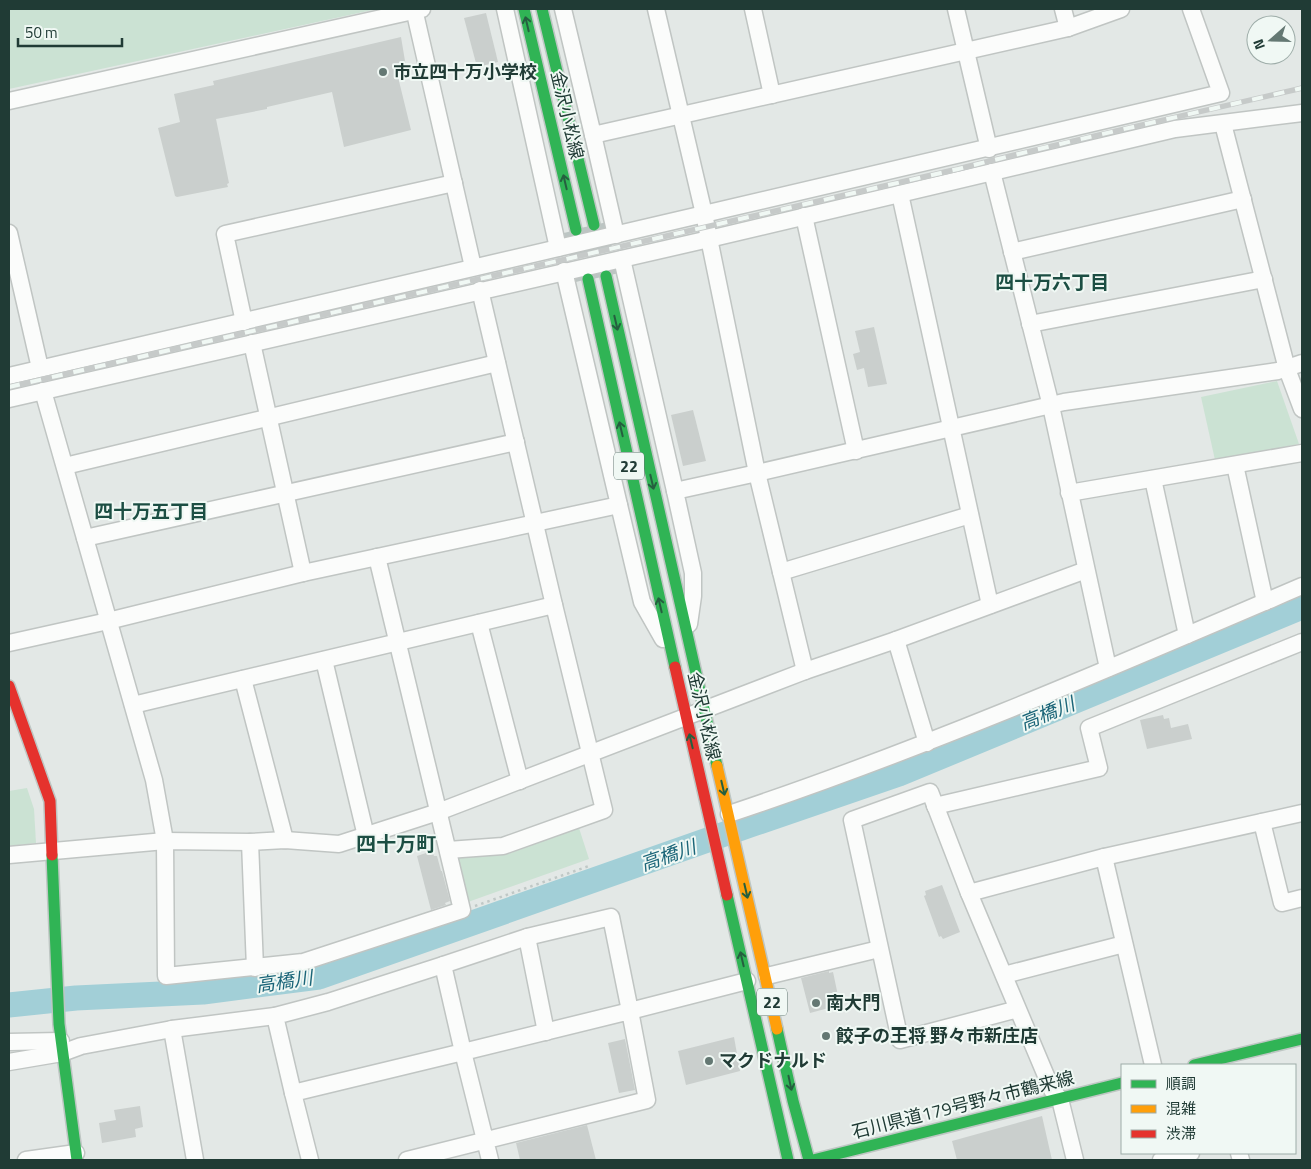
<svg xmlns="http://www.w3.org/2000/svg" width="1311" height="1169" viewBox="0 0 1311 1169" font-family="'Titillium Web','Noto Sans JP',sans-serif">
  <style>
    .green { fill: #cbe2d3 }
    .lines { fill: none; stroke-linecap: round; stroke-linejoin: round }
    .river { stroke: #a2cfd7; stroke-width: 25 }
    .building { fill: #cacfcd }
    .primary-tunnel { stroke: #bcc5c3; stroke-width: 25; stroke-dasharray: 25 12; stroke-linecap: butt }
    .street-casing { stroke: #c0c5c3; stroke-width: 19 }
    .fast-casing { stroke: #bec6c3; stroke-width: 14 }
    .slow-casing { stroke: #bec6c3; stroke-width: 14 }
    .jam-casing { stroke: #bec6c3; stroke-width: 14 }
    .path { stroke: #c0c8c6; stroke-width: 2.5; stroke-dasharray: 2.5 4; stroke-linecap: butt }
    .street { stroke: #fbfcfb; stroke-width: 16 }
    .fast { stroke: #30b455; stroke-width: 11 }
    .slow { stroke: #ff9f0a; stroke-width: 11 }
    .jam { stroke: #e5322d; stroke-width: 11 }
    .rail-casing { stroke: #c6cac9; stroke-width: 5.5 }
    .rail { stroke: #f0f8f4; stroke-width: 4; stroke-dasharray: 11; stroke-linecap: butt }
    .oneway { stroke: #255f3f }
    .poi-dot { fill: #647873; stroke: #f0f8f4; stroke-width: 2 }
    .labels { text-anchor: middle; stroke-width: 4; stroke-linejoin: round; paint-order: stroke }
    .shield { fill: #f0f8f4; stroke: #5e746e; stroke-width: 1 }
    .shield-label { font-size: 16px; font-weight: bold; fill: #203b35 }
    .poi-label { font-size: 18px; font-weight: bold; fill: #203b35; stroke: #f0f8f4; text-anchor: start }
    .street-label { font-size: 18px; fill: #203b35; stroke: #f0f8f4 }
    .neighbourhood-label { font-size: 19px; font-weight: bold; fill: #1c4e43; stroke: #f0f8f4 }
    .water-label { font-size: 19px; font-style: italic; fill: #1a6578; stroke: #f0f8f4 }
    .quarter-label { font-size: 20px; font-weight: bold; fill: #1c4e43; stroke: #f0f8f4 }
  </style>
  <rect width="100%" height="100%" fill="#e3e8e6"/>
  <g class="green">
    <polygon points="9,9 377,9 9,89"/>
    <polygon points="1277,381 1299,444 1215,460 1201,397"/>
    <polygon points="27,788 34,809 36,843 9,846 9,791"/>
    <polygon points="579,828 589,859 468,902 458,858 508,854"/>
  </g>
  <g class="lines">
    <polyline class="river" points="9,1005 76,998 203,992 319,977 753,824 899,774 1302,607"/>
  </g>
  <g class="building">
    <polygon points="486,13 498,62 477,67 464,18"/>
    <polygon points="401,37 407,73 398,77 411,130 344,147 332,92 267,107 267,109 216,119 229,183 227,184 228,187 177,197 175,196 158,128 180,122 174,94 214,85 213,81"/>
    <polygon points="874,327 887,384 868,387 864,368 857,370 853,354 860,352 855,331"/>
    <polygon points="693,410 706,461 683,466 671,415"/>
    <polygon points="1163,715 1164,719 1169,718 1171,728 1188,724 1192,739 1147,749 1140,720"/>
    <polygon points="432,851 434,856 437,856 441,871 442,871 450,901 445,903 446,905 431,910 417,856"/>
    <polygon points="942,885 960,932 943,939 941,936 939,937 924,896 926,895 925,891"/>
    <polygon points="829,971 829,973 833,972 840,1005 810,1013 801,978"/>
    <polygon points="734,1037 740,1071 686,1085 678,1051"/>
    <polygon points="625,1039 635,1090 619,1093 608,1043"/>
    <polygon points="140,1106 143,1127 135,1129 136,1137 102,1143 99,1123 116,1120 114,1110"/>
    <polygon points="1042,1116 1052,1160 957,1160 952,1141"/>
    <polygon points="587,1125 596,1160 520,1160 516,1143"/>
  </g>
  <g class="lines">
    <g class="primary-tunnel">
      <polyline points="594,225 606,276"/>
      <polyline points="576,230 588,279"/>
    </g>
    <g class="street-casing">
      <g id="street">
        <polyline points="414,9 473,267"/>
        <polyline points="505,9 558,248"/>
        <polyline points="563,9 593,135"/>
        <polyline points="656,9 704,214 1221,93 1191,9"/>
        <polyline points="753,9 772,95"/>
        <polyline points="956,9 989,149"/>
        <polyline points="1063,9 1068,28"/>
        <polyline points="9,101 422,9"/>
        <polyline points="1223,124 1287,369 1302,409"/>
        <polyline points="992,172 1051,406 1108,668"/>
        <polyline points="900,194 990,605"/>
        <polyline points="804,216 856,451"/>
        <polyline points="9,233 40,368"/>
        <polyline points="616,235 593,135 1068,28 1121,9"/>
        <polyline points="1012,252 1243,199"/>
        <polyline points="622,259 675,491"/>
        <polyline points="244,322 225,234 454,183"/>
        <polyline points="1030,324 1264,279"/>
        <polyline points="252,343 303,573"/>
        <polyline points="9,376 704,214 757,473 1064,402 1278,371 1302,363"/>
        <polyline points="43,391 154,780 165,841 166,976 303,962 462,910 377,557"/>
        <polyline points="9,399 709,239 1175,129 1302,113"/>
        <polyline points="1235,465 1265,602"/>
        <polyline points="65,466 497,363"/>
        <polyline points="1153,479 1187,635"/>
        <polyline points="1069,493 1302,453"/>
        <polyline points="619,505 642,602 663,639"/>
        <polyline points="85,538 516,442"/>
        <polyline points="781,572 970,515"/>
        <polyline points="479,623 520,781"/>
        <polyline points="689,624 693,596 693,573 675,491 757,473 805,671 896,640 927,743"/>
        <polyline points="896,640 1086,570"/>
        <polyline points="9,643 108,621 303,573 619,505 564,271"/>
        <polyline points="324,660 366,836"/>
        <polyline points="243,679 285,840"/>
        <polyline points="133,705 554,605"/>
        <polyline points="935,806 1099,768 1089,728 1302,642"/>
        <path d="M729,814C924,749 1113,667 1302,586"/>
        <polyline points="1262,822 1282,903 1302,898"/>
        <polyline points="250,842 255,968"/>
        <polyline points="448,850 503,846 604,810 554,605 480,290"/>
        <polyline points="9,855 165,841 250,842 285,840 339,844 438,812 805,671"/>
        <polyline points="1104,857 1153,1065"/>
        <polyline points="969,893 1104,857 1302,813"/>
        <polyline points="527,937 546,1032"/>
        <polyline points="1004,975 1124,944"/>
        <polyline points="767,976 879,949"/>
        <polyline points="1018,1009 900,1040 852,820 930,792 969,893 1052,1090 1060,1099 1075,1160"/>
        <polyline points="9,1042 61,1041"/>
        <polyline points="9,1062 62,1053 81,1046 172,1029"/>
        <polyline points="293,1093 275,1016 328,1002 443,965"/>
        <polyline points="1239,1153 1241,1160"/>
        <polyline points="26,1160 76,1153"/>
        <polyline points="195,1160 172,1029 275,1016"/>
        <polyline points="310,1160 293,1093 463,1052 443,965 527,937 611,917 630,1011 747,981"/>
        <polyline points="407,1160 647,1100 630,1011 463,1052 490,1160"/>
        <polyline points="1161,1160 1191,1153"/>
      </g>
    </g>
    <g class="fast-casing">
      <g id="fast">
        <polyline points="524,9 576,230"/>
        <polyline points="542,9 594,225"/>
        <polyline points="606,276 717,766"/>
        <polyline points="588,279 675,667"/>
        <polyline points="52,855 59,1024 77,1160"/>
        <polyline points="727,895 788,1160"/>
        <polyline points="777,1029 793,1101 809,1160"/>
        <polyline points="1194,1065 1302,1039"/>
        <polyline points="813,1160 1122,1083"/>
      </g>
    </g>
    <g class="slow-casing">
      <polyline id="slow" points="717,766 777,1029"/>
    </g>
    <g class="jam-casing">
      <g id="jam">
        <polyline points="675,667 727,895"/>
        <polyline points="9,686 50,801 52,855"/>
      </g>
    </g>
    <polyline class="path" points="475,906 589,866"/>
    <use href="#street" class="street"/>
    <use href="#fast" class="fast"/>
    <use href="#slow" class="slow"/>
    <use href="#jam" class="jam"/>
    <g class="rail-casing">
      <path id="rail" d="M9,387L958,169C1072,140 1187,115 1302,88"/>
    </g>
    <use href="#rail" class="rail"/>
  </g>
  <defs><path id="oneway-shaft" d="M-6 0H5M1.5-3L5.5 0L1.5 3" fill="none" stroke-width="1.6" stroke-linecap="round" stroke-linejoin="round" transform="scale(1.25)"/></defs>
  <g class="oneway">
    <use href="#oneway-shaft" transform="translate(527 24) rotate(-103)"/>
    <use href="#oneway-shaft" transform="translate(565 182) rotate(-103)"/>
    <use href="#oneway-shaft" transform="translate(616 323) rotate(77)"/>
    <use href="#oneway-shaft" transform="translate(621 429) rotate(-103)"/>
    <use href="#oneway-shaft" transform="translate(652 482) rotate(77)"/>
    <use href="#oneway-shaft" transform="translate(660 605) rotate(-103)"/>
    <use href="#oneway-shaft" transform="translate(691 741) rotate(-103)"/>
    <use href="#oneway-shaft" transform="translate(723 788) rotate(77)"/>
    <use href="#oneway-shaft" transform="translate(746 891) rotate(77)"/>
    <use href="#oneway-shaft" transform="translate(742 959) rotate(-103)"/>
    <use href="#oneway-shaft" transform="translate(790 1083) rotate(78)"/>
  </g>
  <g class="poi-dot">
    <circle cx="383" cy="72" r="5"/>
    <circle cx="816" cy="1003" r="5"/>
    <circle cx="826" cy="1036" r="5"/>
    <circle cx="709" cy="1061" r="5"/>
  </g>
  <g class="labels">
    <g class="shield">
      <rect x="614" y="452.5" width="30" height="27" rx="4"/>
      <rect x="757" y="988.5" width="30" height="27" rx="4"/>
    </g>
    <g class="shield-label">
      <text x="629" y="472">22</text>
      <text x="772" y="1008">22</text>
    </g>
    <g class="poi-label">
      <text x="393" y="78">市立四十万小学校</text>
      <text x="826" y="1009">南大門</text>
      <text x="836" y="1042">餃子の王将 野々市新庄店</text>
      <text x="719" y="1067">マクドナルド</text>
    </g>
    <g class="street-label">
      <text transform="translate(567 115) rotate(77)" y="6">金沢小松線</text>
      <text transform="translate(704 716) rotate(77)" y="6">金沢小松線</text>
      <text transform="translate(963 1105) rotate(-14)" y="6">石川県道179号野々市鶴来線</text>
    </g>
    <g class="neighbourhood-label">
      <text x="1052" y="289">四十万六丁目</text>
      <text x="151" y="518">四十万五丁目</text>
    </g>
    <g class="water-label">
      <text transform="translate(1047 713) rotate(-22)" y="7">高橋川</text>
      <text transform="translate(668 855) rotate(-19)" y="7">高橋川</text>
      <text transform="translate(284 981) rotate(-8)" y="7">高橋川</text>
    </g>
    <g class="quarter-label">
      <text x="396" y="851">四十万町</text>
    </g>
  </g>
  <rect width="1311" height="1169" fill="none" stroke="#203b35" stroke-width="20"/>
  <rect x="1121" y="1064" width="175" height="90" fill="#f0f8f4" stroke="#9daca8"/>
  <rect x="1131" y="1080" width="25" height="8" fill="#30b455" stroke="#9daca8"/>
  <text x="1166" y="1089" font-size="15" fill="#203b35">順調</text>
  <rect x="1131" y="1105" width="25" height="8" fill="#ff9f0a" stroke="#9daca8"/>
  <text x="1166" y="1114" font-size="15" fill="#203b35">混雑</text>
  <rect x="1131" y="1130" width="25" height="8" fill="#e5322d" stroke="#9daca8"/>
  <text x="1166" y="1139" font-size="15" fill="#203b35">渋滞</text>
  <g transform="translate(1271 40) rotate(250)"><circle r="24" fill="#f0f8f4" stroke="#9daca8"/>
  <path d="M0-4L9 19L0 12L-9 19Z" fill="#647873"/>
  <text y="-8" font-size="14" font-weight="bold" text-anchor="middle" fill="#203b35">N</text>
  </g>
  <path d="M18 38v8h104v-8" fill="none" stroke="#203b35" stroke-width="2.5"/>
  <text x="25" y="38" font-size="15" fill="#203b35" stroke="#f0f8f4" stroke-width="4" paint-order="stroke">50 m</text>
</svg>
